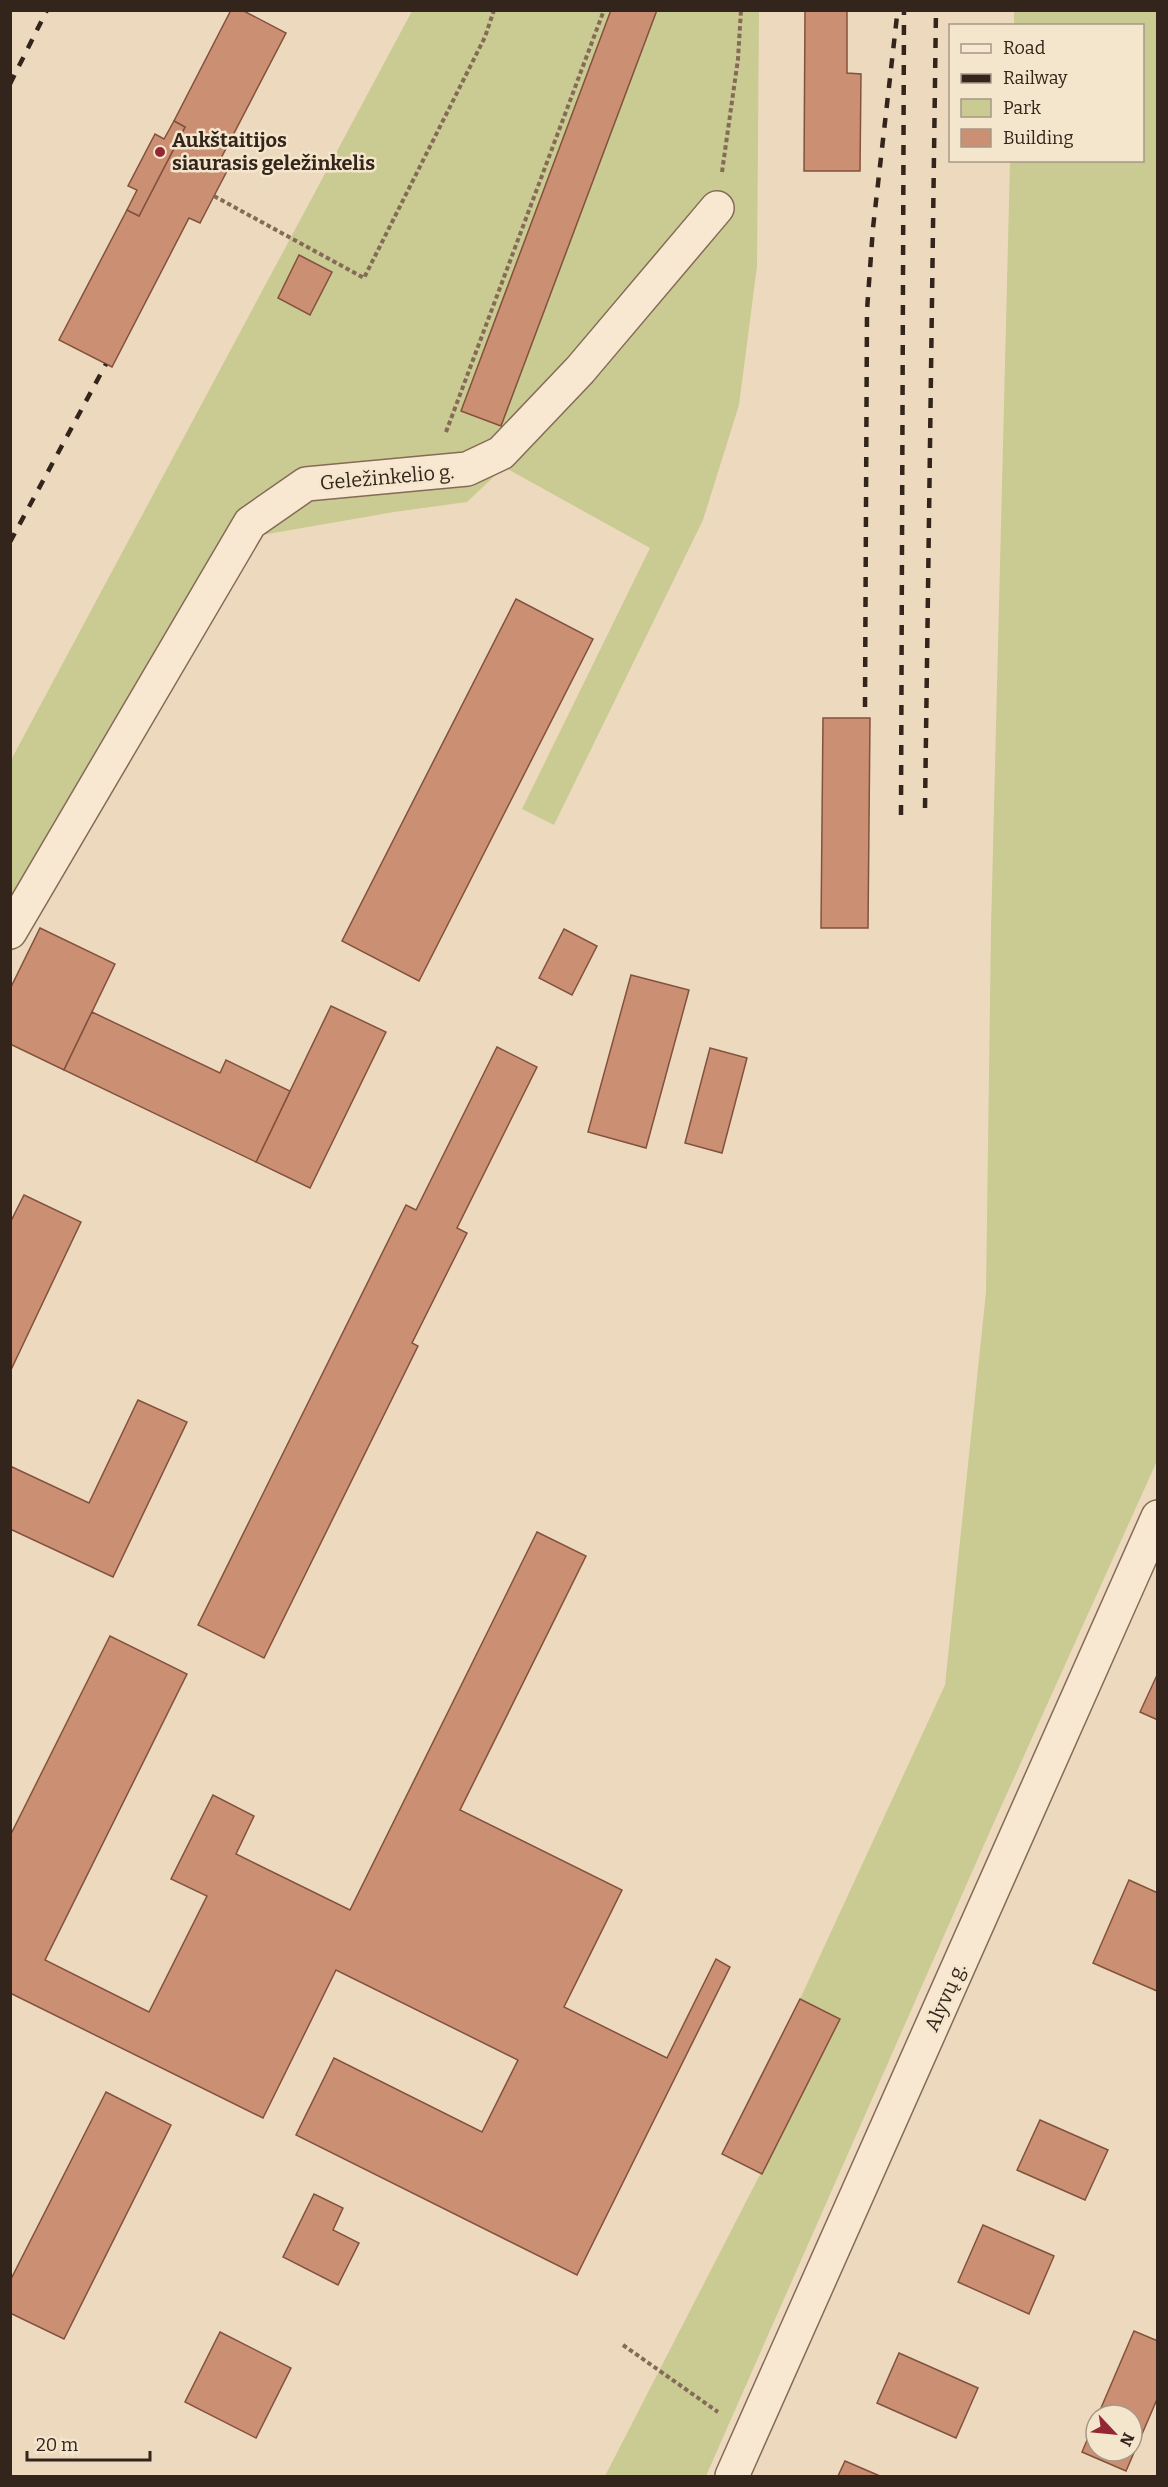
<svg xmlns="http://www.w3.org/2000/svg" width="1168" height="2487" viewBox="0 0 1168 2487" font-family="Bitter,serif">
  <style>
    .green { fill: #caca93 }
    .building { fill: #cb8f74; stroke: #83523d; stroke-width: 1.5 }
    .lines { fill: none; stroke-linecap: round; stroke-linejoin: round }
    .street-casing { stroke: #856b57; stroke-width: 36 }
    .path { stroke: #856b57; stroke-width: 4; stroke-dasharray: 4.5 3; stroke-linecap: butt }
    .street { stroke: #f8e8d1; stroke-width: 33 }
    .rail { stroke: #34251c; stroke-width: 4.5; stroke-dasharray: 10 10; stroke-linecap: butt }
    .poi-dot { fill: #932834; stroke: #f4e5cd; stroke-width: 2 }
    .labels { text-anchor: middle; stroke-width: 5; stroke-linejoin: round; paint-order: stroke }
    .poi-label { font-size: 20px; font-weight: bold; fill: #34251c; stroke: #f4e5cd; text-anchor: start }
    .street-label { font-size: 20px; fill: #34251c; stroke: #f4e5cd }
  </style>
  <rect width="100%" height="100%" fill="#eddabe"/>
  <g class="green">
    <polygon points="412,11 759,11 757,266 739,405 703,520 554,825 522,809 650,548 504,467 467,502 394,512 262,535 11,918 11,760"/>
    <polygon points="1014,11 1157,11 1157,1461 991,1829 706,2476 605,2476 840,2019 800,1999 945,1685 986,1292 991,928 1010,161 1142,160 1142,26 1014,25"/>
  </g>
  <g class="building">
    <polygon points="231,10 242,10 286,33 217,166 227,171 214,196 200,223 189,218 112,367 59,340 127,210 139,216 185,127 174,121"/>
    <polygon points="611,10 657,10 501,426 461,411"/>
    <polygon points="805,10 847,10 847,73 861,74 860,171 804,171"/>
    <polygon points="174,121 185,127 139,216 127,210 137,190 128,186 155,134 164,139"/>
    <polygon points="299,255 332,272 310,315 278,298"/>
    <polygon points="516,599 593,639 419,981 342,941"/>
    <polygon points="823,718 870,718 868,928 821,928"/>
    <polygon points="40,928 115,964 64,1070 10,1044 10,989"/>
    <polygon points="564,929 597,946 572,995 539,978"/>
    <polygon points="631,975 689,990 646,1148 588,1132"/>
    <polygon points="331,1006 386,1032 310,1188 256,1162"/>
    <polygon points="92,1012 220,1073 226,1060 290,1091 256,1162 64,1070"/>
    <polygon points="497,1047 537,1067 457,1228 467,1233 412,1343 418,1346 264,1658 198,1625 406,1205 416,1210"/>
    <polygon points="710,1048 747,1058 722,1153 685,1143"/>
    <polygon points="24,1195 81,1222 10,1372 10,1223"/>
    <polygon points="138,1400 187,1422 113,1577 10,1529 10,1466 89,1503"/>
    <polygon points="537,1532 586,1556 460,1810 622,1890 564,2007 667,2058 716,1959 730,1967 577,2275 296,2135 334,2058 482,2132 518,2060 336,1970 263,2118 10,1993 10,1836 110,1636 187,1674 45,1960 149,2012 207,1896 171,1879 213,1795 254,1816 236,1854 350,1910"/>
    <polygon points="1158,1673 1158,1720 1140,1712"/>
    <polygon points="1129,1880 1158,1893 1157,1991 1093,1963"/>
    <polygon points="800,1999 840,2019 762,2174 722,2154"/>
    <polygon points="106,2092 171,2125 64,2339 10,2313 10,2281"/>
    <polygon points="1040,2120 1108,2150 1085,2200 1017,2170"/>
    <polygon points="314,2194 343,2208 333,2230 359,2243 338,2285 283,2257"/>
    <polygon points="983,2225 1054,2256 1029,2314 958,2282"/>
    <polygon points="1134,2331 1158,2341 1158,2397 1126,2471 1082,2452 1096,2419 1096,2451 1132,2451 1132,2415 1098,2415"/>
    <polygon points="220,2332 291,2368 256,2438 185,2402"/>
    <polygon points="899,2353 978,2388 956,2438 877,2403"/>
    <polygon points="845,2461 880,2476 838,2476"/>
  </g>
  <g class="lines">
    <g class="street-casing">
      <g id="street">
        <polyline points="10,932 250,523 306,484 467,469 501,453 580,370 717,208"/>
        <polyline points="732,2476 1158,1517"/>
      </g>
    </g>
    <g class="path">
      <polyline points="722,172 738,59 741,10"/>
      <polyline points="214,196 364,278 485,37 494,10"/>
      <polyline points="446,432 604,10"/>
      <polyline points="623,2345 718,2412"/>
    </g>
    <use href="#street" class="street"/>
    <g class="rail">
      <polyline points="10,84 47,10"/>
      <polyline points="10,542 106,364"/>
      <polyline points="865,707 867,310 873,228 897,16"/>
      <polyline points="925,808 936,10"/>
      <polyline points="901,815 904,10"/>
    </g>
  </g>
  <circle class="poi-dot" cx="160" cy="152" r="6"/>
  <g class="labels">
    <g class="poi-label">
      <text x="172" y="147">Aukštaitijos<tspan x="172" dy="23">siaurasis geležinkelis</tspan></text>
    </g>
    <g class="street-label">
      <text transform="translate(387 477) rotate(-5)" y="7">Geležinkelio g.</text>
      <text transform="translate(945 1997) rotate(-66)" y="7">Alyvų g.</text>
    </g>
  </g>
  <rect width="1168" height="2487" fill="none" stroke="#34251c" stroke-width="24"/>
  <rect x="949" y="24" width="195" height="138" fill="#f4e5cd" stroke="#a79886" stroke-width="1.5"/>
  <rect x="961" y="44" width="30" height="9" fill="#f8e8d1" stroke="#a79886" stroke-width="1.5"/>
  <text x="1003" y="54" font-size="18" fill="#34251c">Road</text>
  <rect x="961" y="74" width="30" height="9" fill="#34251c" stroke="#a79886" stroke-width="1.5"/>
  <text x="1003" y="84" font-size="18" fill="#34251c">Railway</text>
  <rect x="961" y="99" width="30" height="18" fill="#caca93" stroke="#a79886" stroke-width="1.5"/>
  <text x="1003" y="114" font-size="18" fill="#34251c">Park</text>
  <rect x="961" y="129" width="30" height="18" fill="#cb8f74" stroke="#a79886" stroke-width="1.5"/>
  <text x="1003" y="144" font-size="18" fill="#34251c">Building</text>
  <g transform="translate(1114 2433) rotate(116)"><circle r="28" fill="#f4e5cd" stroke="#a79886" stroke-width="1.5"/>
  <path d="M0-4.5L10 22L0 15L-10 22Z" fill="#932834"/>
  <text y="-9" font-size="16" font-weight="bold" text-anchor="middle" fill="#34251c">N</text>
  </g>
  <path d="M27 2451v9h123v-9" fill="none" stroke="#34251c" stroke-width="3"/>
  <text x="36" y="2451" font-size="18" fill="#34251c" stroke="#f4e5cd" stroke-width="4.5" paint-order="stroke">20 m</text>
</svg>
